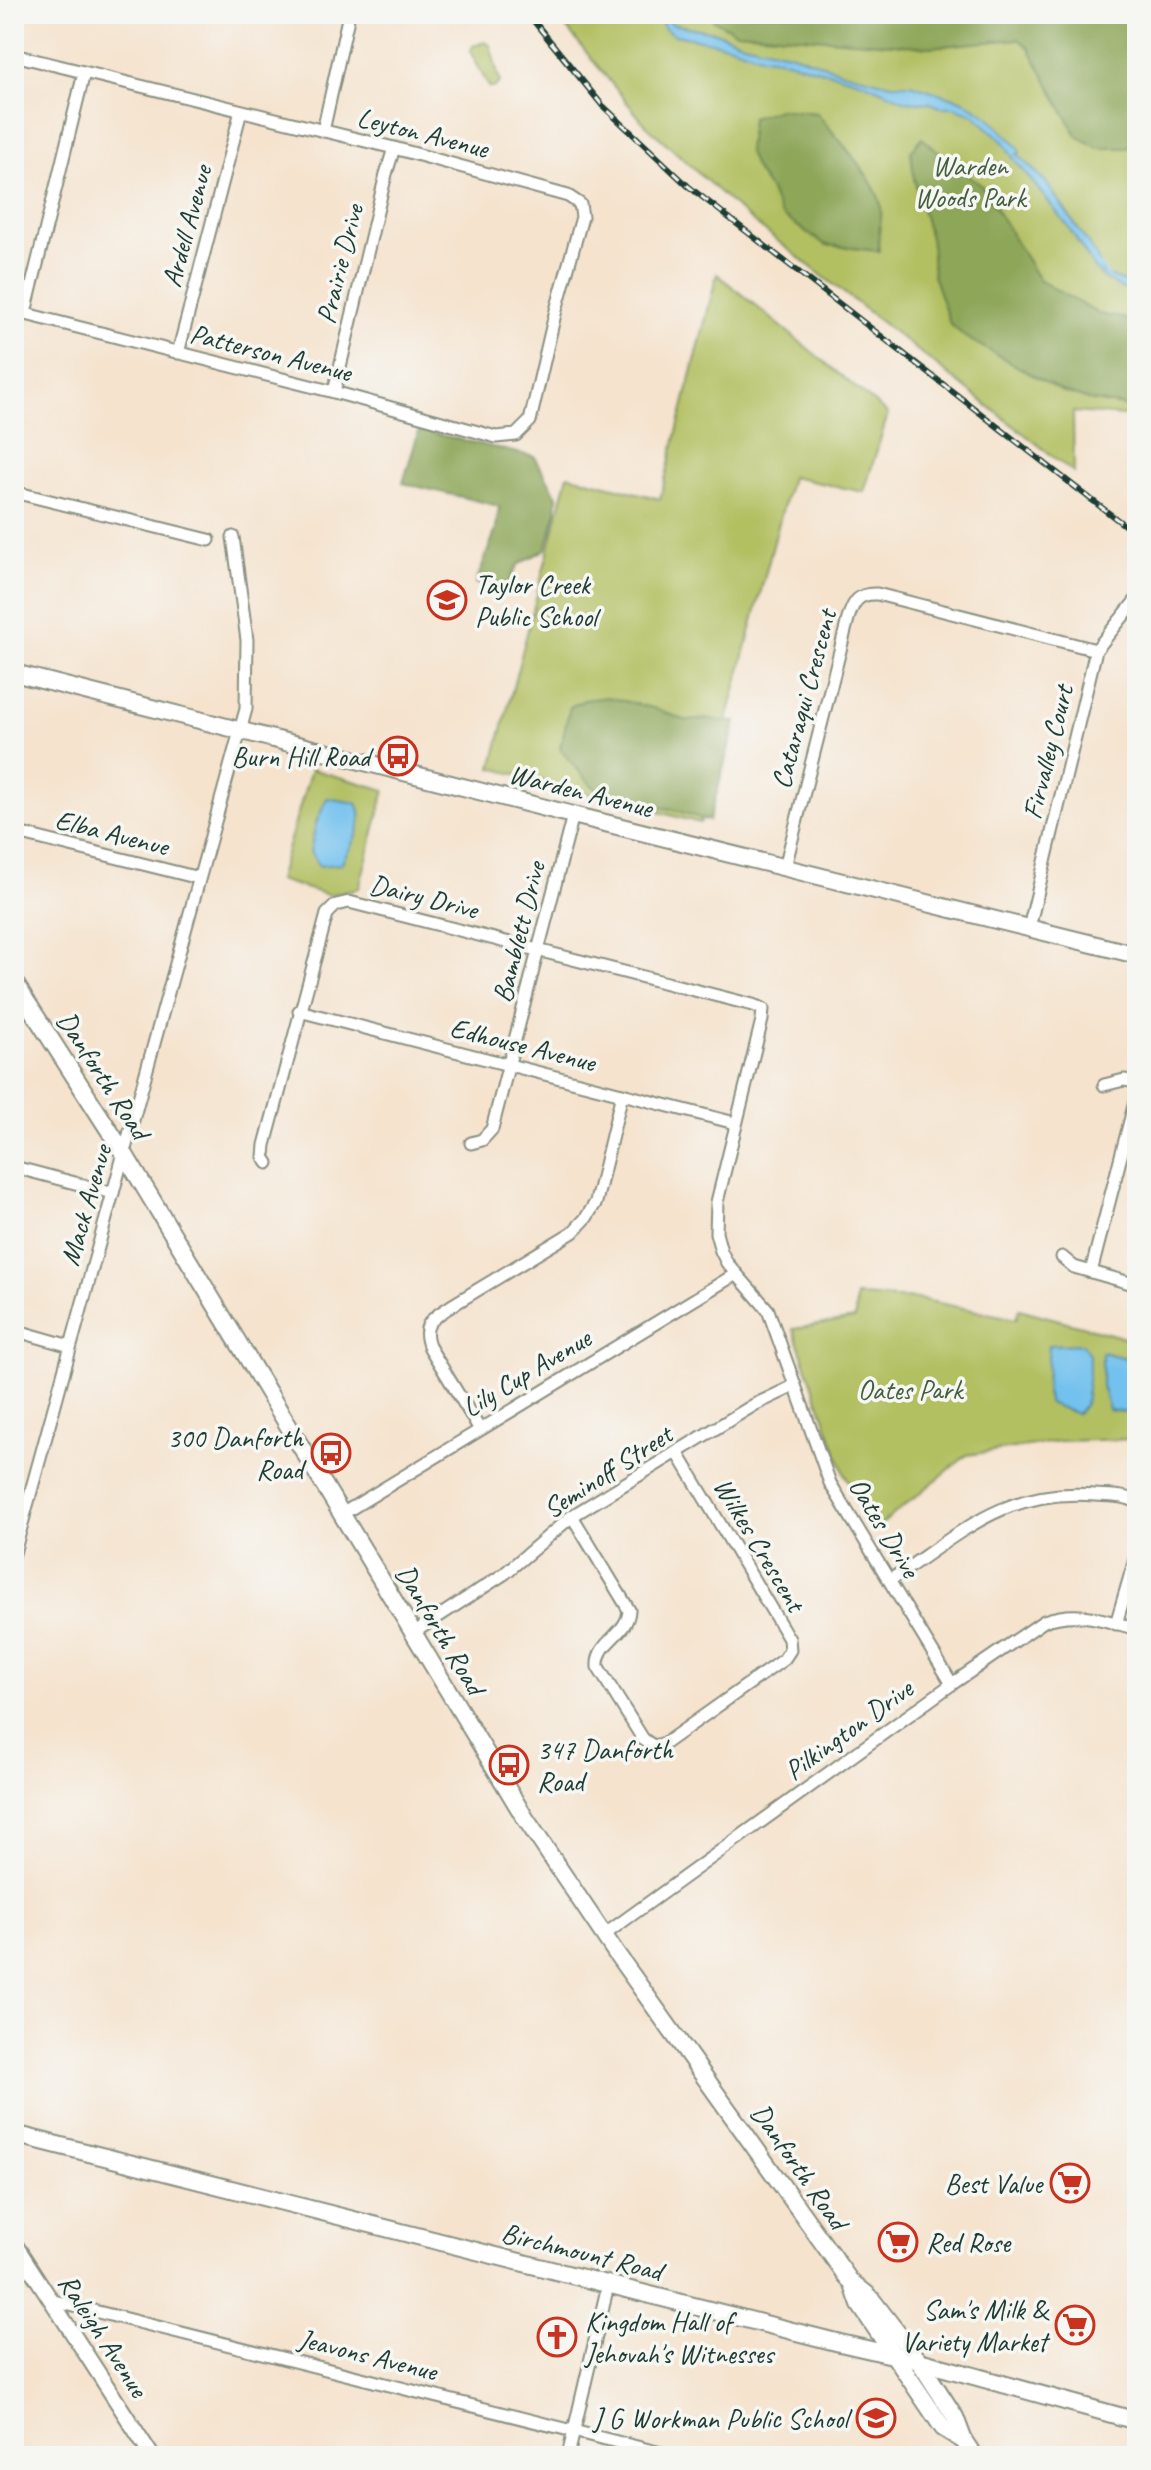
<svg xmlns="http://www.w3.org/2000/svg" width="1151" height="2470" viewBox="0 0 1151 2470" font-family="Caveat,sans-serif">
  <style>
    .green { fill: #b2c062; stroke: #687e4b; stroke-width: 2 }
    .forest { fill: #8da658; stroke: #567246; stroke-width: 2 }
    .water { fill: #73c1ee; stroke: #497f91; stroke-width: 2 }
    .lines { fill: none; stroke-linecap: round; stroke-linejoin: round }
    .stream { stroke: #73c1ee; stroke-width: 3 }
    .minor-casing { stroke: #8a9081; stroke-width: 15 }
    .tertiary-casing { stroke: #8a9081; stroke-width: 18 }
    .secondary-casing { stroke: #8a9081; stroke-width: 20 }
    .minor { stroke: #fff; stroke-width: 11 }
    .tertiary { stroke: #fff; stroke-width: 14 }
    .secondary { stroke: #fff; stroke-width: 16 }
    .rail-casing { stroke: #1f3d34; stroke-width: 6 }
    .rail { stroke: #f6f6f2; stroke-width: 3; stroke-dasharray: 9; stroke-linecap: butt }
    .labels { text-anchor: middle; stroke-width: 7; stroke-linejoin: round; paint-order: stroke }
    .street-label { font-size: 28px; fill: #1f3d34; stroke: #f6f6f2 }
    .park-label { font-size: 28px; fill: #445e40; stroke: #f6f6f2 }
    .poi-label { font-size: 28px; fill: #1f3d34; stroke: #f6f6f2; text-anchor: end }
  </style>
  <rect width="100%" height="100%" fill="#f6f6f2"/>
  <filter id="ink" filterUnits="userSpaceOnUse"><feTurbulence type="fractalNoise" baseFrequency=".0125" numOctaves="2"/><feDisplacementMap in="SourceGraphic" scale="16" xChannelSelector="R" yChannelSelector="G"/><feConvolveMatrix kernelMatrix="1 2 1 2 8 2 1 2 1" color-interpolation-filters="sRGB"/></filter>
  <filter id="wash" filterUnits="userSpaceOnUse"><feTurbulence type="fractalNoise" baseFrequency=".006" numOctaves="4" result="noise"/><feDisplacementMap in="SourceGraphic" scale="32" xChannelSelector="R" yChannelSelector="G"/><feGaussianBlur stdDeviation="1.8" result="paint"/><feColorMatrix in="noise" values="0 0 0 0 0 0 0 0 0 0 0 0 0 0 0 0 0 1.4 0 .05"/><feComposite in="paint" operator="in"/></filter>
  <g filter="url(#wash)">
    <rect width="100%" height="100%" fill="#f5e3ce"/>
    <g class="green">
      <polygon points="555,14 1137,14 1137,417 1073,412 1074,473 742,213 643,122"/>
      <polygon points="485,42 490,45 500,82 494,88 489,87 470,51 474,45"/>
      <polygon points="717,274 888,414 864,492 791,477 700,823 492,768 568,475 660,499"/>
      <polygon points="311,769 385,790 359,888 328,895 278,880"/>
      <polygon points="856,1296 919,1299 1016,1319 1019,1309 1137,1341 1137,1439 1061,1441 967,1455 878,1527 844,1473 793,1329 855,1319"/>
    </g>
    <g class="forest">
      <polygon points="710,14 1137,14 1137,143 1127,148 1098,148 1077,136 1029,48 1019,39 930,47 736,32 713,20"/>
      <path d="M779,109L817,113C834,135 879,182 881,207C883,222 876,235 879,251L826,245L781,215L770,191L754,167L748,152L751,118Z"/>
      <polygon points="922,138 982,186 1039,280 1099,314 1137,321 1137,408 1092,401 1061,391 965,337 950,324 933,275 931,242 914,179 911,151"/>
      <polygon points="419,430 535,457 557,496 556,514 546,549 518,565 503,593 476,583 496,529 499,506 403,483"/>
      <polygon points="607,697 653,708 687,721 709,719 736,722 709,821 672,809 624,803 592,786 560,749 570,707 584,700"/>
    </g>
    <g class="water">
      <polygon points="657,14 664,14 672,24 715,32 744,43 793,54 843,72 892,84 911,84 964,101 988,116 1020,149 1020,153 1017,154 1045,181 1096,255 1103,274 1127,283 1137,285 1137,290 1122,289 1103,278 1095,269 1067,225 1013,158 1003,142 973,114 953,107 940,107 930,103 906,101 860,81 779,59 763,57 731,46 675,35 665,29"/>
      <path d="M327,798L357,803C368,824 351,845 341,864L319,866L310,852L316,823Z"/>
      <polygon points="1082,1344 1089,1354 1089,1372 1085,1404 1077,1414 1048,1403 1046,1384 1049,1345"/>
      <polygon points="1102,1352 1137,1361 1137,1414 1109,1410 1102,1386"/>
    </g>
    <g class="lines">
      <polyline class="stream" points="1098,264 1108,276"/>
    </g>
  </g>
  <g filter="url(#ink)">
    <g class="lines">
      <g class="minor-casing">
        <g id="minor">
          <polyline points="14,55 394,148 568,196 580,204 582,217 555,314 530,421 516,435 496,437 334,392 14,311"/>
          <polyline points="323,131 349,14"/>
          <polyline points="25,313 84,73"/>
          <polyline points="178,353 241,111"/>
          <polyline points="334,392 386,174 394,148"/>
          <polyline points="14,492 209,540"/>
          <polyline points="14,832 199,878"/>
          <path d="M785,867L848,619C853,602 858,593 877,594L1096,650"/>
          <polyline points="1029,928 1096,650 1137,599"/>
          <polyline points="299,1011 735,1123"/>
          <polyline points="1104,1085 1124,1080 1137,1082"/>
          <polyline points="471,1143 482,1140 492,1129 573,815"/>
          <polyline points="268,1163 264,1157 265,1145 327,914 336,905 349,902 753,1005 763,1009 762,1020 717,1202 716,1233 721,1251 727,1263 768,1310 830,1483 952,1684"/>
          <polyline points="14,1167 113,1193"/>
          <polyline points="1062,1257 1074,1267 1137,1285"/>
          <polyline points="1091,1272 1137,1094"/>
          <polyline points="14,1330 70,1346"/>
          <path d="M479,1428L430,1348C420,1324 432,1319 451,1306L573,1232L586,1218L596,1202L622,1094"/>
          <polyline points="342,1514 736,1274"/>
          <path d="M572,1516L629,1610C628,1635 596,1641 598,1667L643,1739L653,1746L664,1744L784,1659L790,1650L789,1639L677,1452"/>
          <polyline points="14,1553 246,709 247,640 233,537"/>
          <path d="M890,1580C959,1535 1005,1487 1095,1495C1109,1496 1124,1495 1137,1502"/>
          <polyline points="1116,1624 1137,1552"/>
          <polyline points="413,1633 504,1574 572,1516 754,1405 794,1386"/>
          <path d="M604,1935L952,1684L1044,1621C1078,1609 1103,1620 1137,1629"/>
          <polyline points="50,2300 673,2456"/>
          <polyline points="568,2456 608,2285"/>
        </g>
      </g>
      <g class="tertiary-casing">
        <polyline id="tertiary" points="14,2243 152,2456"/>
      </g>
      <g class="secondary-casing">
        <g id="secondary">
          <polyline points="14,673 573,815 1137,955"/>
          <polyline points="14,982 125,1155 525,1818 616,1953 850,2281 869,2296 919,2361 955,2417 964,2441 974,2456"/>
          <polyline points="14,2134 840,2343 919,2361 1137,2421"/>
          <polyline points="853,2285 860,2305 943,2428 964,2441"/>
        </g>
      </g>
      <use href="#minor" class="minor"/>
      <use href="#tertiary" class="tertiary"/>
      <use href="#secondary" class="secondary"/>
      <g class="rail-casing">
        <polyline id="rail" points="528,14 602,105 688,186 1137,535"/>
      </g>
      <use href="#rail" class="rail"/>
    </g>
  </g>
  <defs>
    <g id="school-ring" transform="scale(2)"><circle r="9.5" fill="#f6f6f2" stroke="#c8321e" stroke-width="1.5"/><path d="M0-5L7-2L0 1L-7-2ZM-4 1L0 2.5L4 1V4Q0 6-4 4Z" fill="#c8321e"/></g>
    <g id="bus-ring" transform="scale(2)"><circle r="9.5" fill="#f6f6f2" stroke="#c8321e" stroke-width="1.5"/><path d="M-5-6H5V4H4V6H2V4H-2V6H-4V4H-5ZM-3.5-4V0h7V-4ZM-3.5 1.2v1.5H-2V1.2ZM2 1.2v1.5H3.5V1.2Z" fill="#c8321e"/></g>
    <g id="supermarket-ring" transform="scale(2)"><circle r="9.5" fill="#f6f6f2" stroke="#c8321e" stroke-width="1.5"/><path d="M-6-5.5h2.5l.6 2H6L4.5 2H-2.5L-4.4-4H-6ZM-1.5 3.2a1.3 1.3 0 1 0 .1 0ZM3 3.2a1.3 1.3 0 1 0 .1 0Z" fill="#c8321e"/></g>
    <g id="church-ring" transform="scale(2)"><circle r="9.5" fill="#f6f6f2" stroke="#c8321e" stroke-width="1.5"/><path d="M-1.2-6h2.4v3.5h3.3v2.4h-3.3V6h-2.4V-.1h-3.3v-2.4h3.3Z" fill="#c8321e"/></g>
  </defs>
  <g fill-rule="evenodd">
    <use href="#school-ring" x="447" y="600"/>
    <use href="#bus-ring" x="398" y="756"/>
    <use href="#bus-ring" x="331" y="1453"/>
    <use href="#bus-ring" x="509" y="1765"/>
    <use href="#supermarket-ring" x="1070" y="2183"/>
    <use href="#supermarket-ring" x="898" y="2242"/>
    <use href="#supermarket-ring" x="1075" y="2325"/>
    <use href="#church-ring" x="557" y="2337"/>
    <use href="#school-ring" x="876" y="2418"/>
  </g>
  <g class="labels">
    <g class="street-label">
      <text transform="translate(423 132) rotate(14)" y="10">Leyton Avenue</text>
      <text transform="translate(186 226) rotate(-75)" y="10">Ardell Avenue</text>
      <text transform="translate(339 264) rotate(-76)" y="10">Prairie Drive</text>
      <text transform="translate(271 352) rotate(14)" y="10">Patterson Avenue</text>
      <text transform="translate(803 699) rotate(-75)" y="10">Cataraqui Crescent</text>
      <text transform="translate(1047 752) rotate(-76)" y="10">Firvalley Court</text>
      <text transform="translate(581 790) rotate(14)" y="10">Warden Avenue</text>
      <text transform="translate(112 832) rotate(14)" y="10">Elba Avenue</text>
      <text transform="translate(424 896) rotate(14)" y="10">Dairy Drive</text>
      <text transform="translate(518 932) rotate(-76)" y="10">Bamblett Drive</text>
      <text transform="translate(523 1044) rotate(14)" y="10">Edhouse Avenue</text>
      <text transform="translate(104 1075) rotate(57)" y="10">Danforth Road</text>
      <text transform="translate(85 1205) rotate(-74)" y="10">Mack Avenue</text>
      <text transform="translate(526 1372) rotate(-31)" y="10">Lily Cup Avenue</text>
      <text transform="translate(607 1471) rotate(-33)" y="10">Seminoff Street</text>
      <text transform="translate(885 1527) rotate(59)" y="10">Oates Drive</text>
      <text transform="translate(760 1544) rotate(59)" y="10">Wilkes Crescent</text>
      <text transform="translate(441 1629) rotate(59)" y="10">Danforth Road</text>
      <text transform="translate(848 1729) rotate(-36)" y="10">Pilkington Drive</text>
      <text transform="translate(800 2166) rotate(55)" y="10">Danforth Road</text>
      <text transform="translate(582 2251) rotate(14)" y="10">Birchmount Road</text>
      <text transform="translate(104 2335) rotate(57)" y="10">Raleigh Avenue</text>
      <text transform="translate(368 2354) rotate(14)" y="10">Jeavons Avenue</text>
    </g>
    <g class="park-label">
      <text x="970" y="175">Warden<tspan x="970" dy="32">Woods Park</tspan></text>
      <text x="910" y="1399">Oates Park</text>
    </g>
    <g class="poi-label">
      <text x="475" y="594" text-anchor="start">Taylor Creek<tspan x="475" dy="32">Public School</tspan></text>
      <text x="370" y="766">Burn Hill Road</text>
      <text x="303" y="1447">300 Danforth<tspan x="303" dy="32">Road</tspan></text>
      <text x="537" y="1759" text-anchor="start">347 Danforth<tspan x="537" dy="32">Road</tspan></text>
      <text x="1042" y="2193">Best Value</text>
      <text x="926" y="2252" text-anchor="start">Red Rose</text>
      <text x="1047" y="2319">Sam's Milk &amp;<tspan x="1047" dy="32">Variety Market</tspan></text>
      <text x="585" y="2331" text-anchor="start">Kingdom Hall of<tspan x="585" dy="32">Jehovah's Witnesses</tspan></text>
      <text x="848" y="2428">J G Workman Public School</text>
    </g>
  </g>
  <rect width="1151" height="2470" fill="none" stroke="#f6f6f2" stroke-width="48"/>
</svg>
